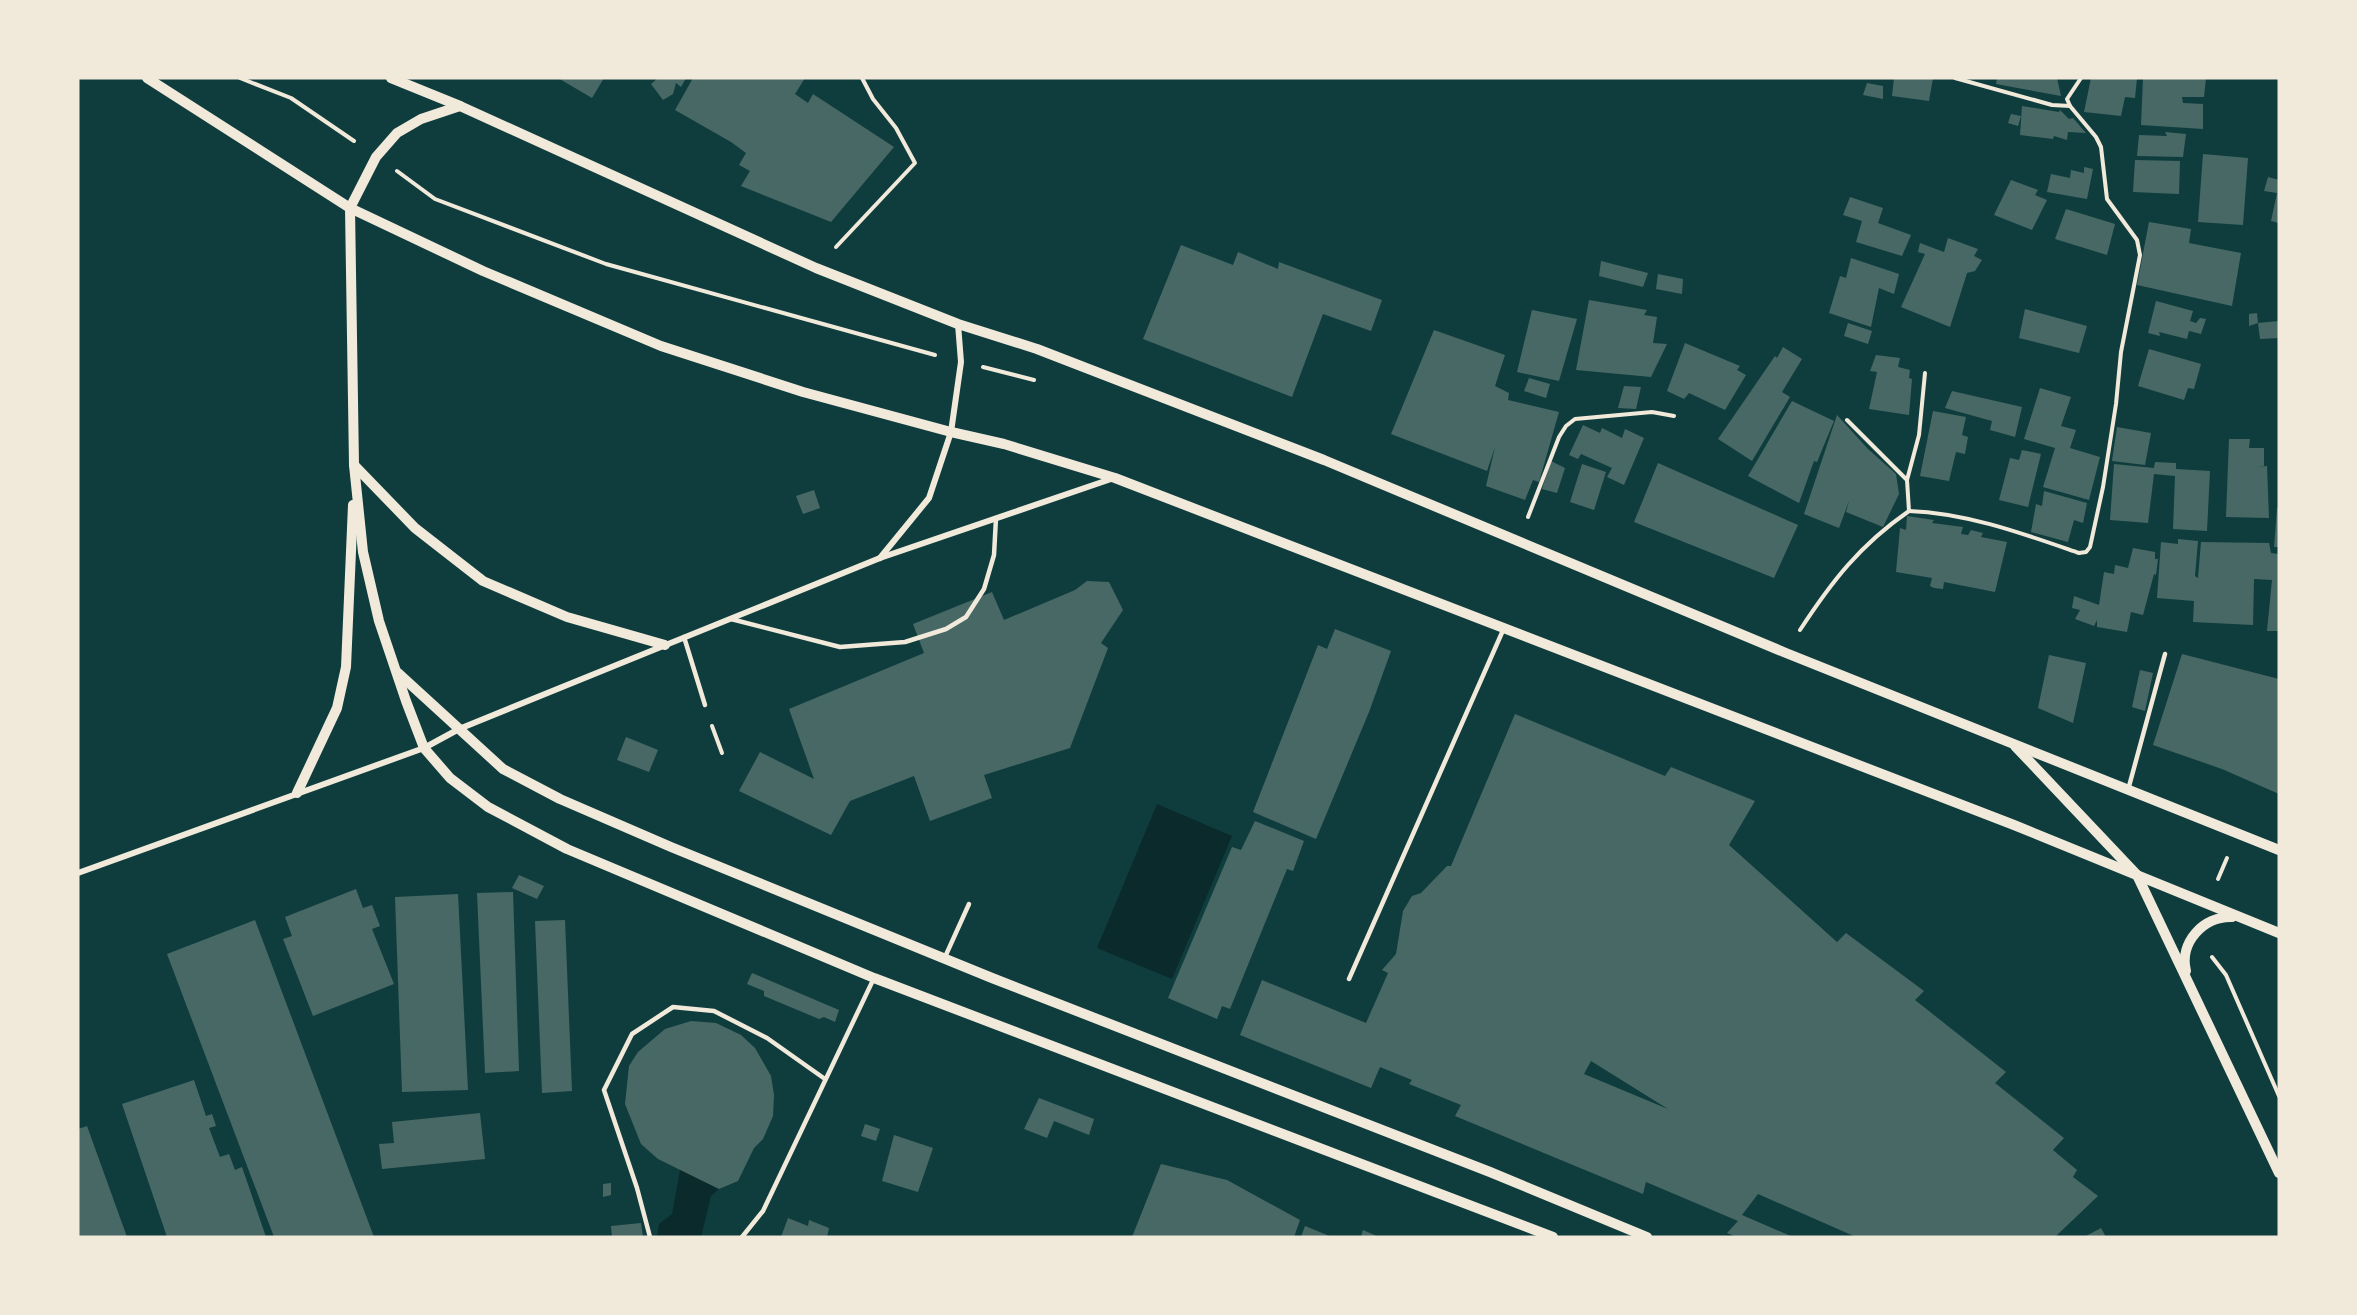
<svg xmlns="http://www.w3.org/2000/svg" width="2357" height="1315" font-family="'Archivo Narrow',sans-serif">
<rect width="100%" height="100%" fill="#0f3d3e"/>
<g fill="#0a2a2b">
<polygon points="1157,804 1232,836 1172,979 1097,948"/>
<polygon points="680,1170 719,1189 711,1196 701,1237 657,1237 659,1224 672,1214"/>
</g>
<g fill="#486865" fill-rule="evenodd">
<polygon points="558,78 604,78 592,98"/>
<polygon points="658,78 686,78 681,87 676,83 673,94 663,100 651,84"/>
<polygon points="693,78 805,78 795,94 808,103 813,94 894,147 831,222 741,186 750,171 739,165 746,153 731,142 675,110"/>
<polygon points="1894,78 1933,78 1929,101 1892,96"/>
<polygon points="1997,78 2057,78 2061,96 1996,84"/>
<polygon points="2091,78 2137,78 2135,98 2125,97 2121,116 2084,112"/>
<polygon points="2143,78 2206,78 2204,97 2182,97 2183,103 2203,104 2203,129 2141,125"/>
<polygon points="1867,83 1883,86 1883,99 1863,95"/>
<polygon points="2022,106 2059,112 2060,110 2069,119 2073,118 2086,133 2068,132 2067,140 2054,136 2053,139 2020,135"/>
<polygon points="2011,114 2021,116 2018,126 2008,123"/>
<polygon points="2165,132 2186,134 2183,157 2137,156 2139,135 2167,136"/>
<polygon points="2203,154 2248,158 2243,225 2198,222"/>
<polygon points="2135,160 2180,161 2179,194 2133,192"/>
<polygon points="2084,167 2093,169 2087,199 2047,192 2051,174 2070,178 2071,170 2084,173"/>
<polygon points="2268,177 2279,180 2279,223 2271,221 2277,193 2264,191"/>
<polygon points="2011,180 2038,190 2035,195 2047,200 2032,230 1994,215"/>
<polygon points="1850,197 1883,208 1878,223 1911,235 1902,256 1856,242 1862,221 1843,215"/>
<polygon points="2066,209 2115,224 2107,255 2055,239"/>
<polygon points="2149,222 2191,229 2189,243 2241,253 2232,306 2137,285"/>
<polygon points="1948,238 1978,249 1974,256 1982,260 1975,271 1967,273 1950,327 1901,307 1925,254 1918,252 1920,243 1944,252"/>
<polygon points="1181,245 1233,265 1238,252 1278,269 1279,262 1382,300 1371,331 1323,314 1292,397 1143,339"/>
<polygon points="1851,258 1899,274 1894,294 1879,288 1871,327 1829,313 1840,276 1846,278"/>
<polygon points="1601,261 1648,273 1643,287 1599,276"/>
<polygon points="1658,274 1683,279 1682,294 1656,289"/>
<polygon points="1589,300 1647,310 1644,315 1657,317 1653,343 1667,344 1651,377 1576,370"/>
<polygon points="2156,301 2193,311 2190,321 2196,323 2200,318 2206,319 2201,334 2189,331 2187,339 2159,332 2160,336 2148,333"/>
<polygon points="2025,309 2087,326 2079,353 2019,338"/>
<polygon points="1532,310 1577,319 1559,381 1517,372"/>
<polygon points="2257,313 2258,323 2249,326 2249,314"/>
<polygon points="2279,321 2279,338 2260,339 2258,323"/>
<polygon points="1848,323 1872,331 1868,344 1844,336"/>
<polygon points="1434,330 1505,355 1495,386 1509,393 1508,400 1559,412 1539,482 1533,480 1525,500 1486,486 1495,447 1487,471 1391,434"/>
<polygon points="1685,343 1740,366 1737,370 1746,375 1725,410 1689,393 1684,399 1667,391"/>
<polygon points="1783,347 1802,359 1782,392 1790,397 1752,461 1718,439 1775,356 1777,358"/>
<polygon points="2149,349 2201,364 2194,389 2188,388 2184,400 2138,386"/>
<polygon points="1876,355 1900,358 1898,367 1910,370 1909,378 1912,379 1909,415 1869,409 1877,372 1870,371"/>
<polygon points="1529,378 1550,384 1546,398 1524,391"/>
<polygon points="1624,386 1641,387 1636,409 1618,408"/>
<polygon points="2040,388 2071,397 2061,426 2076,430 2070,448 2100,457 2089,500 2043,487 2055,448 2024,439"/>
<polygon points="1952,391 2022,407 2015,437 1990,430 1992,421 1945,408"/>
<polygon points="1792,401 1834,421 1817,462 1814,461 1799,503 1748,476"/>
<polygon points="1933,411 1966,417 1962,435 1968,437 1965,454 1956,452 1949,481 1920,476"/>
<polygon points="1837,415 1868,449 1896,474 1899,494 1883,527 1846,512 1849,501 1839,528 1804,514"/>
<polygon points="1583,425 1600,433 1602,428 1622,438 1625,429 1644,438 1624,485 1607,477 1612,468 1581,454 1578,459 1569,455"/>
<polygon points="2117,427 2151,433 2145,465 2112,461"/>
<polygon points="2229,439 2250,439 2249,448 2264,448 2264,466 2256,467 2267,466 2269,518 2226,517"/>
<polygon points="2022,450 2041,454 2028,507 1999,500 2010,458 2019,460"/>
<polygon points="1551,461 1565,468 1557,493 1542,489"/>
<polygon points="2155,462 2176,463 2176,469 2210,471 2207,531 2173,529 2175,476 2154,474 2148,523 2110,520 2114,464 2154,468"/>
<polygon points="1658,463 1798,525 1774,578 1634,522"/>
<polygon points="1582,464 1606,472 1594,510 1570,502"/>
<polygon points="814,490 820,508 803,514 796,496"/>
<polygon points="2044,491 2087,503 2083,523 2074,520 2068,542 2031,532 2036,504 2042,506"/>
<polygon points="2277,508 2279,508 2279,547 2274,547"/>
<polygon points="1907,516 1934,520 1932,523 1963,527 1961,534 1968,535 1971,530 1983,533 1981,537 2007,542 1995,592 1944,582 1943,589 1934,588 1930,586 1932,578 1896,572 1900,528 1906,530"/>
<polygon points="2178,539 2198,541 2195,576 2198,578 2201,542 2269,543 2271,553 2279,554 2279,631 2267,631 2272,580 2254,579 2253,625 2193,622 2194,601 2157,598 2161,542 2178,544"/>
<polygon points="2133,548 2155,552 2155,559 2158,559 2156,575 2154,574 2143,615 2131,612 2127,632 2097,627 2097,620 2094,626 2075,619 2080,610 2072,608 2074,596 2099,605 2104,572 2114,574 2115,565 2128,568"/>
<polygon points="1087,581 1109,582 1123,610 1101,643 1108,648 1070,748 984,775 992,798 930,821 914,776 850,801 831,835 739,791 760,752 814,779 789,709 924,653 913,624 992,592 1004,620 1075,590"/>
<polygon points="1335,629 1391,651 1369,712 1316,839 1253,812 1318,645 1327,649"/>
<polygon points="2182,654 2279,679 2279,794 2222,769 2153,745"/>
<polygon points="2049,655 2086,663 2073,723 2038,708"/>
<polygon points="2140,670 2153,673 2145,711 2132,707"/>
<path d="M1515 714 1665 776 1671 767 1755 801 1729 845 1837 942 1846 933 1924 991 1915 1000 2006 1072 1995 1083 2064 1138 2053 1150 2077 1170 2073 1177 2098 1196 2055 1237H1856L1758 1194 1742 1215 1793 1237H1737L1727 1233 1738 1221 1646 1182 1643 1194 1455 1116 1461 1105 1409 1084 1412 1080 1380 1067 1371 1088 1240 1035 1262 980 1366 1023 1388 973 1382 970 1396 954 1403 911 1412 896 1421 893 1447 866H1451ZM1591 1061 1668 1109 1584 1074Z"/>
<polygon points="626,737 658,750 649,772 617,760"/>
<polygon points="1255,821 1304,841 1293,871 1287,869 1230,1009 1222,1006 1217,1019 1168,998 1232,847 1241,850"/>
<polygon points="519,875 544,886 537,899 512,888"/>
<polygon points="356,889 363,908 372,905 380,926 372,929 394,984 313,1016 283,939 292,936 285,917"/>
<polygon points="513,892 519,1071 485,1073 477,893"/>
<polygon points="458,894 468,1090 402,1092 395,897"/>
<polygon points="255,920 374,1237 274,1237 167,954"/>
<polygon points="565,920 572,1091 542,1093 535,921"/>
<polygon points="752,973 839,1010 835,1022 824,1017 819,1019 764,996 764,991 747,984"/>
<polygon points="691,1021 716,1023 741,1035 755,1048 771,1076 774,1095 773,1116 763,1139 754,1148 738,1181 719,1189 658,1159 641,1144 625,1104 629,1066 638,1052 665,1029"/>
<polygon points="194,1080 206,1116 212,1114 216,1126 209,1128 220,1157 229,1154 235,1170 242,1167 266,1237 167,1237 122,1104"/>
<polygon points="1039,1098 1094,1119 1089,1135 1054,1121 1047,1138 1024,1129"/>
<polygon points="480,1113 485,1159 382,1169 379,1144 394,1143 392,1122"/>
<polygon points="865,1124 880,1129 876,1141 861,1136"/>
<polygon points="87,1126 127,1237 78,1237 78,1129"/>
<polygon points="894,1135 933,1148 918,1192 882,1181"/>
<polygon points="1161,1164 1227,1180 1300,1220 1294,1237 1132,1237"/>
<polygon points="611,1183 611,1195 603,1197 603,1184"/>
<polygon points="788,1218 808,1226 809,1220 829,1228 827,1237 781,1237"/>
<polygon points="641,1223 643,1237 612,1237 611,1226"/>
<polygon points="1305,1226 1332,1237 1301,1237"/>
<polygon points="2101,1228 2106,1237 2084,1237"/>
<polygon points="1363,1230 1379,1237 1361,1237"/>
</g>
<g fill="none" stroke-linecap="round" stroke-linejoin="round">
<g stroke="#f1e9da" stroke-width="4">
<polyline points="240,78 291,98 354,141"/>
<polyline points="1955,78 2052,105 2070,106"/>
<polyline points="397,171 435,199 606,264 935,355"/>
<polyline points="836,247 915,163 896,128 873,99 862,78"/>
<polyline points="983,367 1034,380"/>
<polyline points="1907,480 1919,435 1925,373"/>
<path d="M1909 511C1967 513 2024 534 2079 553L2086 552 2090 547 2103 487 2116 404 2121 352 2140 255 2137 240 2107 199 2101 147 2096 137 2070 106 2067 99 2081 78"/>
<polyline points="1528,517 1559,437 1566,426 1575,419 1652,412 1674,416"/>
<path d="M1800 630C1832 581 1860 545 1909 511L1907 480 1847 420"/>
<polyline points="712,726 722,753"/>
<polyline points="2218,879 2227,858"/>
<polyline points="2212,957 2226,975 2279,1096"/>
</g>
<g stroke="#f1e9da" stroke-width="4.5">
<polyline points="731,619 840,647 905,642 946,629 966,617 984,589 994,555 996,518"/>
<polyline points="684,637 705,705"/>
<polyline points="2128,790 2165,654"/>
<polyline points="945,957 969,904"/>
<polyline points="1349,979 1504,628"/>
<polyline points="650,1237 637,1188 604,1090 632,1034 673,1007 714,1011 767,1038 825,1079"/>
<polyline points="742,1237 763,1211 874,978"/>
</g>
<g stroke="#f1e9da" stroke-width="6">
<polyline points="880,558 929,498 951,432 961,362 958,324"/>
<polyline points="78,873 424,748 459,729 880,558 1111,479"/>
</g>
<g stroke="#f1e9da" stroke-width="10">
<polyline points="147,78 350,208 483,271 661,346 803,392 951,432 1004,444 1115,478 2014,825 2279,933"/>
<polyline points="391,78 460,106 816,268 958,324 1037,349 1324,460 1786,653 2279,850"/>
<polyline points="460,106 421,119 397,133 376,157 350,208 354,465 363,552 379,621 406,701 424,748 450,778 488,807 567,849 874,978 1553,1237"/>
<polyline points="354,465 415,528 483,581 567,617 665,645"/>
<polyline points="398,673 503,769 560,799 671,847 992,978 1490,1172 1647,1237"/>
<polyline points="2015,746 2137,875 2279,1173"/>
<polyline points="297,793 337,708 346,667 353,505"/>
<path d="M2186 971C2179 942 2204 916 2232 917"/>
</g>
</g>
<rect width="2357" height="1315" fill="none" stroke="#f1e9da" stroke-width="159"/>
</svg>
